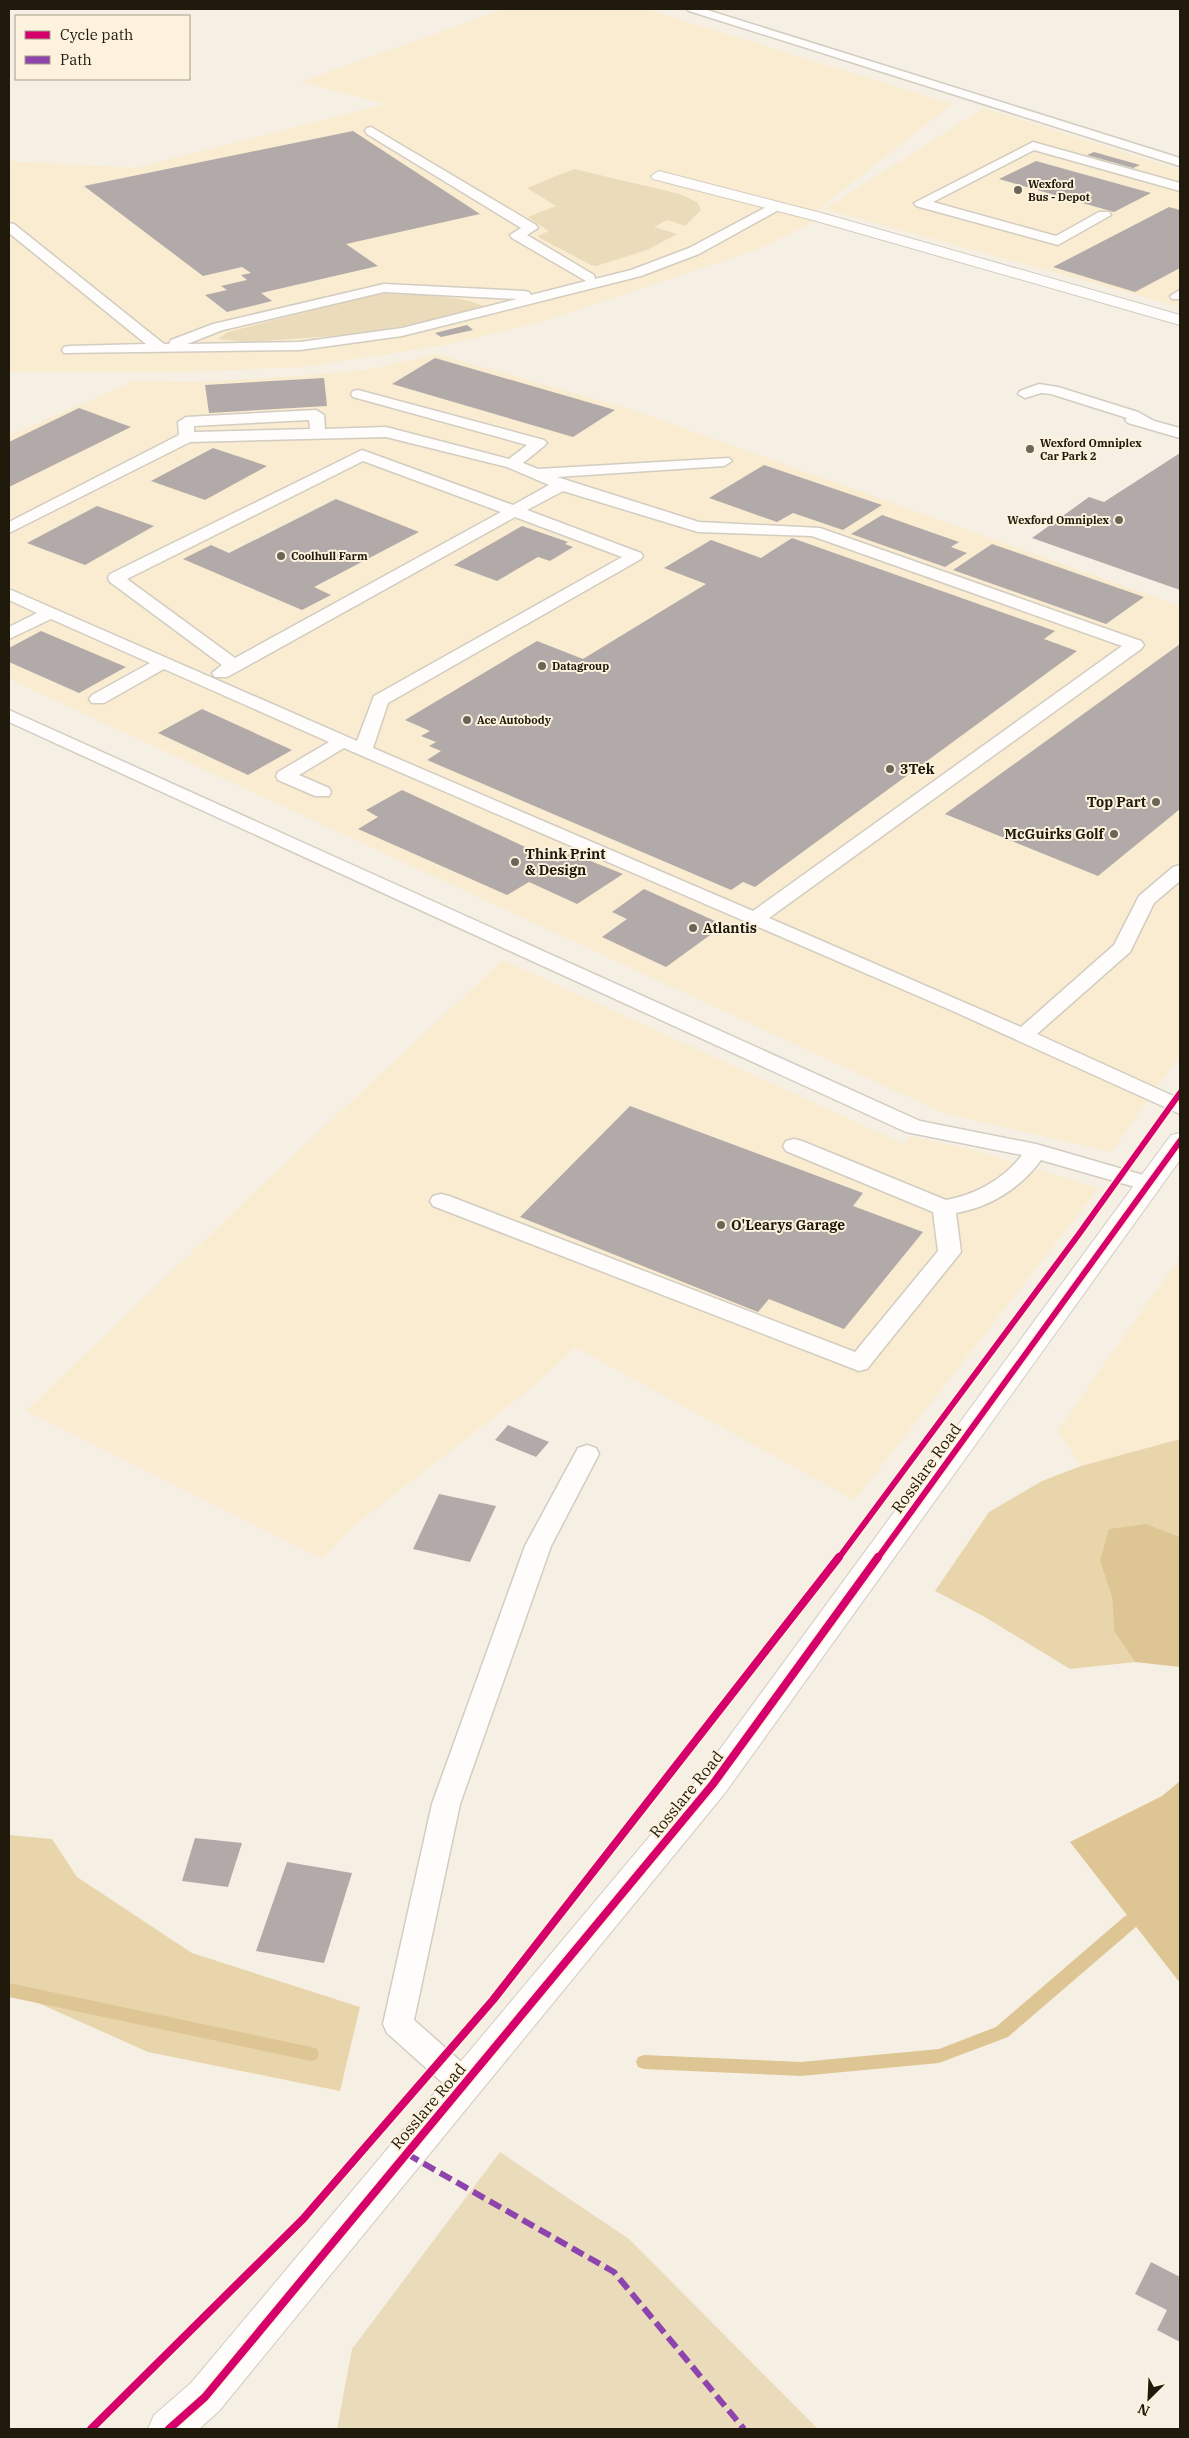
<svg xmlns="http://www.w3.org/2000/svg" width="1189" height="2438" font-family="'IBM Plex Serif',serif">
<rect width="100%" height="100%" fill="#f6f0e4"/>
<g fill="#faecd0">
<polygon points="504,9 647,9 952,104 820,208 811,223 761,248 541,322 445,345 304,367 185,372 9,372 9,161 135,168 386,104 300,82"/>
<polygon points="984,108 1180,170 1180,307 824,209"/>
<polygon points="437,354 633,410 1180,606 1180,1056 1111,1152 943,1113 9,679 9,436 134,381 194,382 287,377 366,370"/>
<polygon points="503,960 904,1144 910,1136 974,1150 1099,1188 855,1500 575,1347 534,1386 355,1525 322,1559 26,1411 264,1183"/>
<polygon points="1180,1257 1180,1439 1081,1466 1057,1431"/>
</g>
<g fill="#eadbbb">
<polygon points="574,169 680,194 697,202 701,210 685,226 667,220 654,227 677,234 647,250 596,266 591,265 540,238 538,236 549,231 528,217 556,206 527,188"/>
<path d="M377 294C404 294 459 294 483 306L472 312 363 334 246 342 218 339 228 332Z"/>
<polygon points="500,2152 629,2239 818,2429 337,2429 352,2349"/>
</g>
<g fill="#e9d5ab">
<polygon points="1180,1439 1180,1537 1147,1524 1100,1561 1112,1598 1114,1631 1135,1662 1070,1669 983,1616 935,1591 989,1512 1042,1481 1081,1466"/>
<polygon points="9,1835 52,1839 77,1877 192,1953 360,2007 340,2091 148,2052 9,1990"/>
</g>
<g fill="#dec594">
<polygon points="1147,1524 1180,1537 1180,1667 1135,1662 1114,1631 1112,1598 1100,1561 1109,1529"/>
<polygon points="1180,1781 1180,1983 1070,1842 1162,1796"/>
</g>
<g fill="none" stroke-linecap="round" stroke-linejoin="round">
<g fill="#dec594" fill-rule="evenodd">
<polygon points="1131,1914 1137,1916 1139,1921 1137,1926 1008,2037 939,2063 801,2076 644,2069 638,2067 636,2062 638,2057 644,2055 801,2062 939,2049 996,2027 1125,1916"/>
<polygon points="9,1983 311,2047 317,2049 319,2054 317,2059 311,2061 9,1997"/>
</g>
</g>
<g fill="#b1aaa9">
<polygon points="353,131 480,214 346,244 378,266 261,293 272,301 227,312 205,295 227,290 221,286 247,280 241,275 251,273 242,267 203,276 84,186"/>
<polygon points="1094,152 1140,165 1133,168 1087,155"/>
<polygon points="1036,161 1151,193 1114,212 999,179"/>
<polygon points="1169,207 1180,210 1180,268 1135,292 1053,267"/>
<polygon points="467,325 473,330 441,337 435,333"/>
<polygon points="435,358 615,410 573,437 392,384"/>
<polygon points="324,378 327,406 209,413 205,385"/>
<polygon points="79,408 131,427 9,487 9,442"/>
<polygon points="213,448 267,466 205,500 151,481"/>
<polygon points="1180,453 1180,590 1032,538 1089,497 1104,502"/>
<polygon points="764,465 882,505 843,530 793,513 777,522 709,498"/>
<polygon points="336,499 419,532 314,587 331,595 302,610 183,559 211,545 229,553"/>
<polygon points="97,506 154,526 85,565 27,543"/>
<polygon points="882,515 959,542 951,547 967,553 945,567 851,534"/>
<polygon points="522,526 568,542 565,544 573,547 550,561 538,557 497,581 454,565"/>
<polygon points="792,538 1055,631 1044,639 1077,651 755,887 743,882 731,890 427,760 441,751 429,746 436,742 421,736 430,731 405,720 537,641 583,659 706,584 664,568 711,540 761,558"/>
<polygon points="992,544 1144,597 1106,624 953,570"/>
<polygon points="41,631 126,667 79,693 9,662 9,648"/>
<polygon points="1180,644 1180,809 1098,876 945,814"/>
<polygon points="202,709 292,750 248,775 158,733"/>
<polygon points="402,790 558,862 571,853 623,874 577,904 529,882 507,895 358,829 378,817 366,810"/>
<polygon points="644,889 724,925 666,967 602,937 627,919 612,912"/>
<polygon points="630,1106 863,1193 853,1206 923,1232 844,1329 769,1299 758,1312 520,1217"/>
<polygon points="508,1425 549,1442 536,1457 495,1440"/>
<polygon points="439,1494 496,1506 470,1562 413,1549"/>
<polygon points="195,1838 242,1843 228,1887 182,1881"/>
<polygon points="287,1862 352,1873 324,1963 256,1951"/>
<polygon points="1151,2262 1180,2277 1180,2342 1157,2330 1167,2310 1135,2294"/>
</g>
<g fill="none" stroke-linecap="round" stroke-linejoin="round">
<g stroke="#d2ccc1" stroke-width="3">
<g id="service">
<polygon points="687,9 704,9 1180,158 1180,166 689,11"/>
<path d="M371 127 536 225 538 228 527 235 594 275 595 279 631 270 689 248 772 204 777 203 784 207 699 254 641 276 402 336 300 350 64 353 62 350 64 347 69 346 146 344 9 233V223L14 224 164 344H169L171 340 213 324 384 284 524 291 529 292 531 295 586 281 512 238 510 235 521 228 367 134 365 131 367 128ZM384 292 517 299 402 328 300 342 187 344 223 330Z"/>
<polygon points="1033,142 1180,183 1180,191 1034,150 933,202 1056,236 1099,212 1109,212 1111,215 1058,245 916,206 914,203"/>
<polygon points="1180,290 1180,299 1172,299 1170,296"/>
<polygon points="1039,384 1058,387 1138,412 1154,421 1180,428 1180,438 1128,423 1125,420 1127,418 1051,394 1041,393 1025,398 1018,394 1020,391"/>
<path d="M358 390 544 440 547 443 544 446 523 463 538 469 729 458 732 461 724 466 557 477 699 522 820 528 1141 641 1144 645 1141 649 769 918 1021 1027 1114 945 1139 896 1173 867 1180 865V881L1154 903 1130 952 1037 1034 1180 1099V1114L955 1012 344 748 299 775 329 788 331 792 329 796H315L278 780 276 776 278 772 329 742 164 669 104 703H92L89 699 92 695 150 663 51 619 9 639V627L37 613 9 600V589L357 741 374 696 622 557 515 517 240 670 227 677H215L212 673 222 665 110 582 108 578 110 574 362 450 513 505 549 485 507 467 386 437 190 442 9 533V522L179 435 178 422 186 417 316 410 324 415 325 429 386 427 509 459 527 445 353 397 351 394 353 391ZM309 420 310 429 194 432V426ZM363 461 501 512 235 658 127 579ZM563 491 698 532 812 536 1122 646 753 911 373 748 388 703 641 559 643 556 641 553 527 510Z"/>
<path d="M9 710 920 1121 1036 1144 1157 1179 1160 1184 1157 1189 1149 1191 1041 1160C1020 1188 991 1207 956 1213L961 1252 867 1369 859 1371 433 1206 430 1201 433 1196 441 1194 449 1196 855 1352 938 1251 933 1212 786 1151 783 1146 786 1141 794 1139 802 1141 946 1200C975 1195 1004 1179 1022 1155L906 1132 9 722Z"/>
<polygon points="587,1445 596,1448 599,1454 551,1546 460,1804 414,2020 476,2075 480,2084 476,2093 465,2097 454,2093 387,2033 383,2024 432,1804 525,1546 578,1448"/>
</g>
</g>
<g stroke="#d2ccc1" stroke-width="2">
<polygon id="minor" points="659,171 825,214 1180,315 1180,325 813,220 653,179 651,176"/>
</g>
<g stroke="#d2ccc1" stroke-width="2">
<polygon id="secondary" points="1180,1133 1180,1160 725,1793 219,2411 199,2429 148,2429 154,2415 191,2383 701,1775 1171,1135"/>
</g>
<use href="#service" fill="#fefdfb" fill-rule="evenodd"/>
<use href="#minor" fill="#fefdfb" fill-rule="evenodd"/>
<use href="#secondary" fill="#fefdfb" fill-rule="evenodd"/>
<polyline stroke="#8e44ad" stroke-width="6" stroke-dasharray="13 6" stroke-linecap="butt" points="407,2154 614,2272 744,2429"/>
<g stroke="#fdf2dd" stroke-width="9">
<g id="cycleway-far1">
<polyline points="838,1559 1079,1234 1180,1093"/>
<polyline points="877,1559 1180,1141"/>
</g>
</g>
<g stroke="#fdf2dd" stroke-width="11">
<g id="cycleway">
<polyline points="91,2429 303,2219 493,2000 839,1557"/>
<polyline points="169,2429 205,2397 713,1784 878,1557"/>
</g>
</g>
<use href="#cycleway-far1" stroke="#d6006c" stroke-width="6"/>
<use href="#cycleway" stroke="#d6006c" stroke-width="8"/>
</g>
<g fill="#6b6558" stroke="#fdf2dd" stroke-width="2">
<circle cx="1018" cy="190" r="5"/>
<circle cx="1030" cy="449" r="5"/>
<circle cx="1119" cy="520" r="5"/>
<circle cx="281" cy="556" r="5"/>
<circle cx="542" cy="666" r="5"/>
<circle cx="467" cy="720" r="5"/>
<circle cx="890" cy="769" r="5"/>
<circle cx="1156" cy="802" r="5"/>
<circle cx="1114" cy="834" r="5"/>
<circle cx="515" cy="862" r="5"/>
<circle cx="693" cy="928" r="5"/>
<circle cx="721" cy="1225" r="5"/>
</g>
<g text-anchor="middle" dominant-baseline="central" stroke-width="4" stroke-linejoin="round" paint-order="stroke">
<g font-size="11" font-weight="bold" fill="#201a0d" stroke="#fdf2dd" text-anchor="start">
<text x="1028" y="184">Wexford<tspan x="1028" dy="13">Bus - Depot</tspan></text>
<text x="1040" y="443">Wexford Omniplex<tspan x="1040" dy="13">Car Park 2</tspan></text>
<text x="1109" y="520" text-anchor="end">Wexford Omniplex</text>
<text x="291" y="556">Coolhull Farm</text>
<text x="552" y="666">Datagroup</text>
<text x="477" y="720">Ace Autobody</text>
</g>
<g font-size="14" font-weight="bold" fill="#201a0d" stroke="#fdf2dd" text-anchor="start">
<text x="900" y="769">3Tek</text>
<text x="1146" y="802" text-anchor="end">Top Part</text>
<text x="1104" y="834" text-anchor="end">McGuirks Golf</text>
<text x="525" y="854">Think Print<tspan x="525" dy="16">&amp; Design</tspan></text>
<text x="703" y="928">Atlantis</text>
<text x="731" y="1225">O'Learys Garage</text>
</g>
<g font-size="16" fill="#201a0d" stroke="#fdf2dd">
<text transform="translate(926 1468) rotate(-54)">Rosslare Road</text>
<text transform="translate(686 1794) rotate(-51)">Rosslare Road</text>
<text transform="translate(428 2106) rotate(-50)">Rosslare Road</text>
</g>
</g>
<rect width="1189" height="2438" fill="none" stroke="#201a0d" stroke-width="20"/>
<rect x="15" y="15" width="175" height="65" fill="#fdf2dd" stroke="#a59c8a"/>
<rect x="25" y="31" width="25" height="8" fill="#d6006c" stroke="#a59c8a"/>
<text x="60" y="40" font-size="15" fill="#201a0d">Cycle path</text>
<rect x="25" y="56" width="25" height="8" fill="#8e44ad" stroke="#a59c8a"/>
<text x="60" y="65" font-size="15" fill="#201a0d">Path</text>
<g transform="translate(1149 2398) rotate(204)" stroke="#fdf2dd" stroke-width="4" paint-order="stroke">
<path d="M0-4L9 19L0 12L-9 19Z" fill="#201a0d"/>
<text y="-8" font-size="14" font-weight="bold" text-anchor="middle" fill="#201a0d">N</text>
</g>
</svg>
